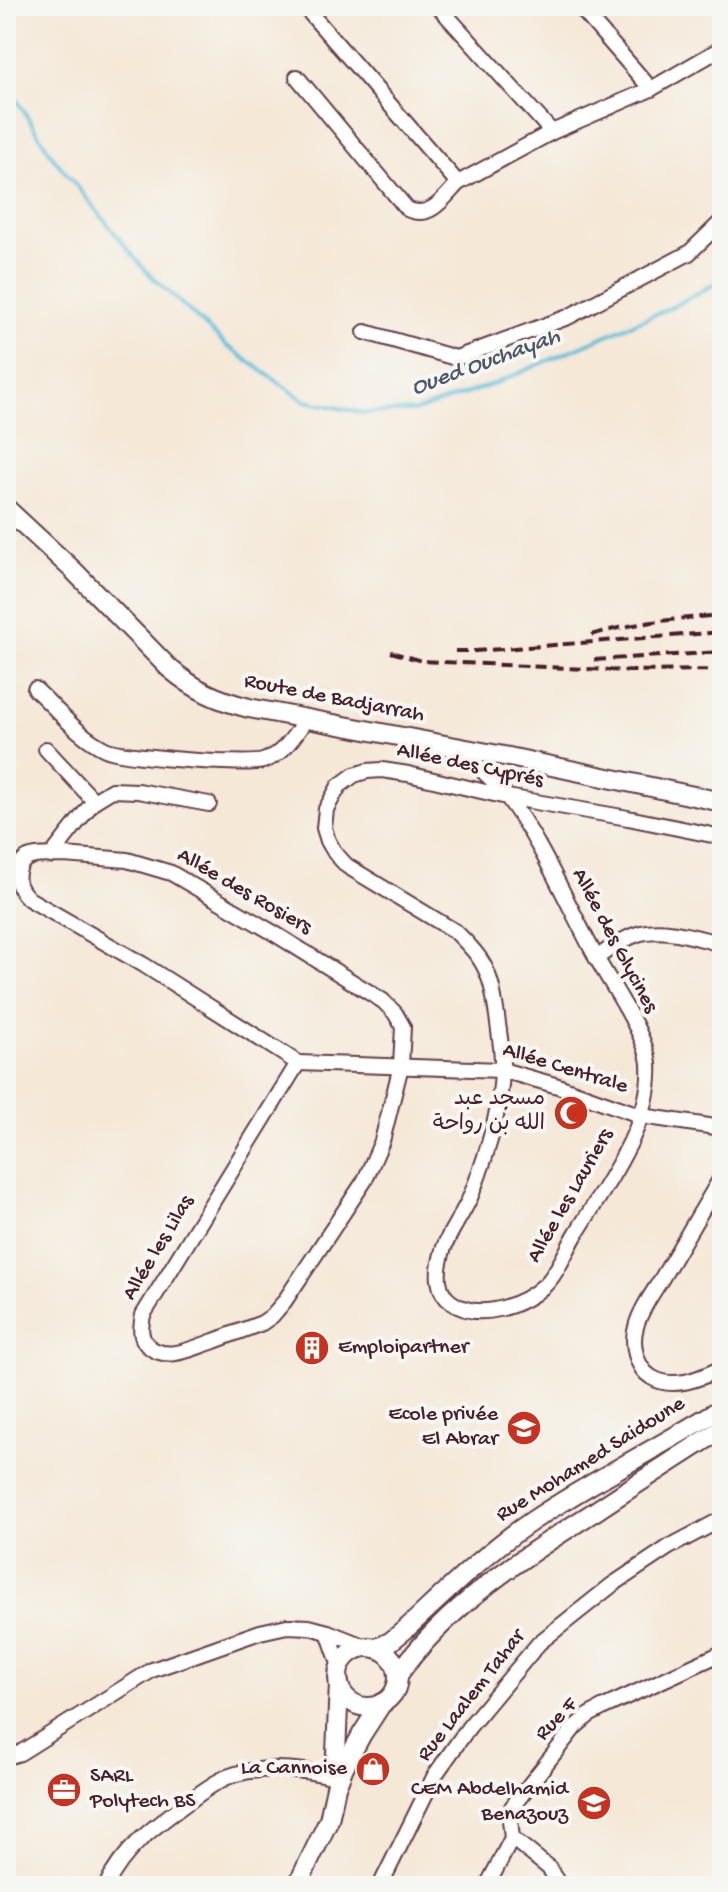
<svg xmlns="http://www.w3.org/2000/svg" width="728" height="1892" font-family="'Gochi Hand','Playpen Sans Arabic',sans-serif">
<rect width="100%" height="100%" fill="#f6f6f2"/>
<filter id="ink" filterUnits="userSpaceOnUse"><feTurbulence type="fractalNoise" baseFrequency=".0125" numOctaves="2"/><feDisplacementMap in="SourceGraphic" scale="16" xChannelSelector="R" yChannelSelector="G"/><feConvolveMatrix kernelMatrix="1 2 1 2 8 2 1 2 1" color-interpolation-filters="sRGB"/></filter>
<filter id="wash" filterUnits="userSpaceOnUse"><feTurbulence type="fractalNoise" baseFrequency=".006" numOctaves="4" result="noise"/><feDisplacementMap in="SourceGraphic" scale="32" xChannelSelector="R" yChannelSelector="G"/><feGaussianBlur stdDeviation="1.8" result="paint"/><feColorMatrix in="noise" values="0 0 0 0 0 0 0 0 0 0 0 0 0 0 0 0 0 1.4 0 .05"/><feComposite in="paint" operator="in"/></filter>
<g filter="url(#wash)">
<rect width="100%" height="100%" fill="#f5e8d7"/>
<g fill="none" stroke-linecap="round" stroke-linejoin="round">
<polyline stroke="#5bbed9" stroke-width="4" points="6,83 53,157 145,270 227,346 305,401 364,413 416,411 494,384 570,351 672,307 722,280"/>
</g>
</g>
<g filter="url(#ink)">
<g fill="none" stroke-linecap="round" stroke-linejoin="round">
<g stroke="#643d45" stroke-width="18">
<g id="street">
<polyline points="304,6 458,183 552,132 651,89 722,48"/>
<polyline points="438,6 552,132"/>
<polyline points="579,6 651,89"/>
<path d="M297 77 407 209C430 220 443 199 458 183"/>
<polyline points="365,332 456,358 568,317 689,253 722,221"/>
<path d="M35 689C57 709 78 736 105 749 121 757 247 766 263 761 284 754 294 736 306 719"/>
<path d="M456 748C475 764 493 779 508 798 544 847 567 904 596 957 610 983 647 1036 649 1064 653 1123 605 1186 576 1234 567 1249 557 1274 545 1285 522 1306 479 1322 451 1302 437 1292 437 1273 441 1258 445 1236 464 1214 472 1193 486 1157 501 1109 502 1070 503 1052 499 1033 497 1016 494 997 492 980 483 964 476 951 466 942 456 932L347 866 335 853 328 841 324 828 326 809 339 786 354 775 367 771 382 770 408 774 507 797 628 818 722 837"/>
<polyline points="46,749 94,801"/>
<path d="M64 855 127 860 171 873 272 932 383 1001 395 1013 403 1027 401 1066 382 1141 365 1180 284 1302 272 1316 262 1323C246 1329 230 1335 214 1341 193 1348 166 1363 147 1345 139 1336 141 1326 143 1315L298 1063 144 965 29 899C26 896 23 893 21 889 14 879 18 860 31 857 41 854 54 856 64 855Z"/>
<polyline points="51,856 94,801 112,790 138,791 209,804"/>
<path d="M596 958C610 949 625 937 641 933 666 927 697 938 722 944"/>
<polyline points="298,1063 502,1070 558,1086 642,1116 722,1128"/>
<path d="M722 1176C702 1210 682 1244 662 1278 653 1293 640 1310 636 1327 631 1343 636 1368 651 1377 673 1391 701 1378 722 1368"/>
<polyline points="328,1632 340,1666"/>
<polyline points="6,1757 20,1753 152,1670 260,1632 287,1626 309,1627 328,1632 366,1647"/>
<polyline points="512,1838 510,1820 512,1807 575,1727 589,1715 604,1707 722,1653"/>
<polyline points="512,1838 549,1868 561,1886"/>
<path d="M106 1886C124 1848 155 1826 188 1802 201 1793 215 1781 230 1776 263 1765 303 1769 335 1777"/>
<polyline points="380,1886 435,1775 469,1727 539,1643 612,1585 669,1547 722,1519"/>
<polyline points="487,1886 512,1838"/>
</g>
</g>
<g stroke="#643d45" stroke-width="22">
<g id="secondary">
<path d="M6 508 74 571 169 668C195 690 217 700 249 708L509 757 722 802"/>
<circle cx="368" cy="1677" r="30"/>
<path d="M376 1648 390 1642 406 1629C446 1592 486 1552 532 1521 593 1480 660 1447 722 1408"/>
<path d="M398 1675C446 1607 524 1556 594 1512 636 1484 679 1457 722 1429"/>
<polyline points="335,1777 339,1683"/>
<polyline points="297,1886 329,1820 336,1787 344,1767 362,1734 382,1703"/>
</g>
</g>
<use href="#street" stroke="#fff" stroke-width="14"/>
<use href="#secondary" stroke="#fff" stroke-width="18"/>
<g stroke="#4a1f2b" stroke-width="4" stroke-dasharray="12 6" stroke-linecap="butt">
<path d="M592 635C634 622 678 619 722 615"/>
<polyline points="455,651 476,651 722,632"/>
<polyline points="391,652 422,661 629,671 722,670"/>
<polyline points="594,660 722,652"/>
</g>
</g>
</g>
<defs>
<g id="mosque-disc" transform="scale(1.8)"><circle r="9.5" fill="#c8321e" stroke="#f6f6f2"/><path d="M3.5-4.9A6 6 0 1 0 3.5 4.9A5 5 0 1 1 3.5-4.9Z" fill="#fff"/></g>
<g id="building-disc" transform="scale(1.8)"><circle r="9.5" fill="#c8321e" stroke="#f6f6f2"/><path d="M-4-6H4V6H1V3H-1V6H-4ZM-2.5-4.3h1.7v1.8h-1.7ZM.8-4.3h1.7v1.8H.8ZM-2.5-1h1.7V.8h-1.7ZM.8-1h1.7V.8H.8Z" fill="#fff"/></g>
<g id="school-disc" transform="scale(1.8)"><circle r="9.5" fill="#c8321e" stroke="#f6f6f2"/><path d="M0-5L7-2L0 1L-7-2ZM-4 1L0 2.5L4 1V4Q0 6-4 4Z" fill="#fff"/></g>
<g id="shop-disc" transform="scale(1.8)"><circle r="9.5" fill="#c8321e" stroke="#f6f6f2"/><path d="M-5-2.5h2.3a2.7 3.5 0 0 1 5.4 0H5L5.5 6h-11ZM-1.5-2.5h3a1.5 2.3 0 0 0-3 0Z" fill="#fff"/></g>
<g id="office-disc" transform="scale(1.8)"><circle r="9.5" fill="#c8321e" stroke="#f6f6f2"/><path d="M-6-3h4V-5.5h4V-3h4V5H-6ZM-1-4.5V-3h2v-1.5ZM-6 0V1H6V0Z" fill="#fff"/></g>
</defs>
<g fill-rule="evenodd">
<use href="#mosque-disc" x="571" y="1113"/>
<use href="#building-disc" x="312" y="1348"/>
<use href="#school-disc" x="524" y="1428"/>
<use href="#shop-disc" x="373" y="1769"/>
<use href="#office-disc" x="64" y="1790"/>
<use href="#school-disc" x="594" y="1803"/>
</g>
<g text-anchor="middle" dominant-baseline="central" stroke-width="8" stroke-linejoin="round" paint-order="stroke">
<g font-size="22" fill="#4a1f2b" stroke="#f6f6f2">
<text transform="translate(334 699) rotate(11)">Route de Badjarrah</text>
<text transform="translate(470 766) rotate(12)">Allée des Cyprés</text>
<text transform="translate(244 892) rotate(30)">Allée des Rosiers</text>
<text transform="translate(614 941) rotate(62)">Allée des Glycines</text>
<text transform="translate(565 1069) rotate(17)">Allée Centrale</text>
<text transform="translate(571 1196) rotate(-60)">Allée les Lauriers</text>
<text transform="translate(159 1248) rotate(-59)">Allée les Lilas</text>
<text transform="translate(591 1460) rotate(-32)">Rue Mohamed Saidoune</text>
<text transform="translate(472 1696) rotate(-52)">Rue Laalem Tahar</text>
<text transform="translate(557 1720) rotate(-46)">Rue F</text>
</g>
<g font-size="22" fill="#4a1f2b" stroke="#f6f6f2" text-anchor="end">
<text x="545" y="1100">مسجد عبد<tspan x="545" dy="25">الله بن رواحة</tspan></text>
<text x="338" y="1348" text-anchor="start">Emploipartner</text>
<text x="498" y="1415">Ecole privée<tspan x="498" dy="25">El Abrar</tspan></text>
<text x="347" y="1769">La Cannoise</text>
<text x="90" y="1777" text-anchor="start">SARL<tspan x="90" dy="25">Polytech BS</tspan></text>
<text x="568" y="1790">CEM Abdelhamid<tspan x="568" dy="25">Benazouz</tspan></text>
</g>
<g font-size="24" font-style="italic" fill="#505768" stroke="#f6f6f2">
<text transform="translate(486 363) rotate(-20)">Oued Ouchayah</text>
</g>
</g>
<rect width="728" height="1892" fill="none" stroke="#f6f6f2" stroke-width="32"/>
</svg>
